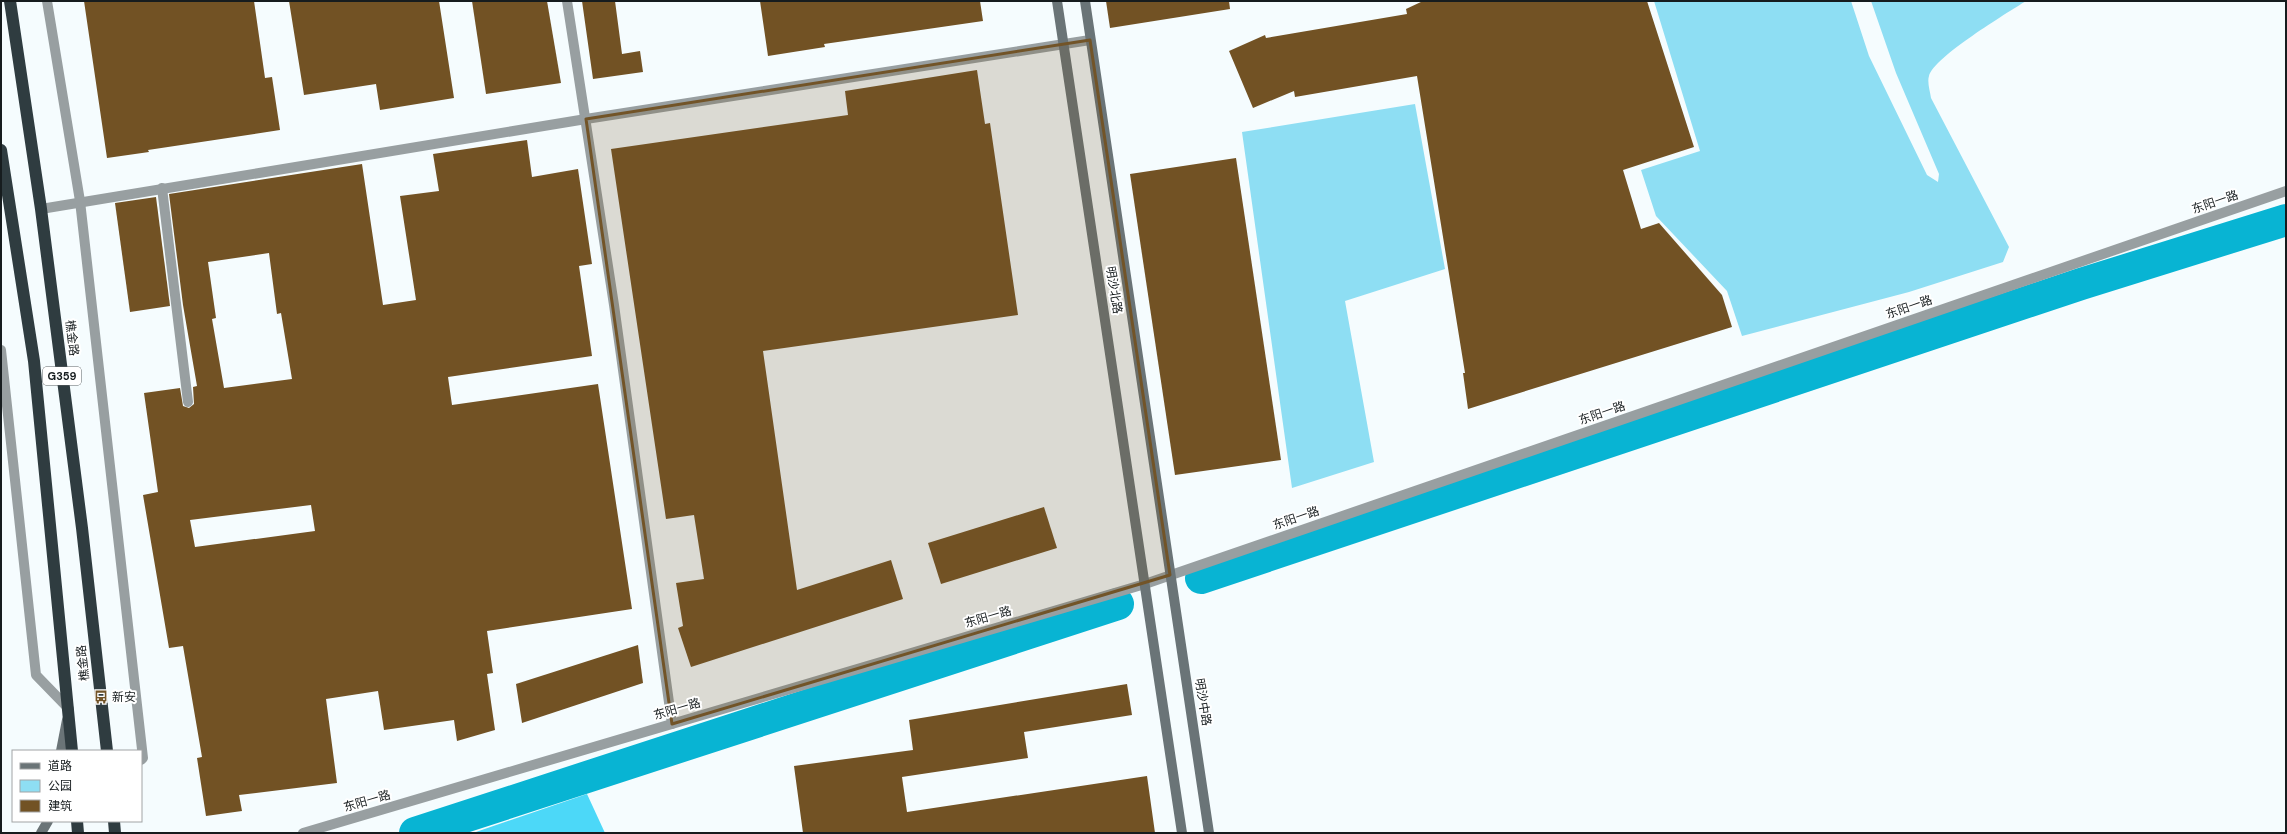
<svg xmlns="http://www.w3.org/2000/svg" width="2287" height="834" font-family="'DM Sans','Noto Sans SC',sans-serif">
<rect width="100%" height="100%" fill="#f5fcfe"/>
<g fill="#8edef3">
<path d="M1654 1H1851L1869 56 1927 175 1938 182 1939 174 1896 73 1871 1H2026C2007 13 1934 57 1929 76 1927 82 1930 91 1931 98L2009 247 2003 262 1909 292 1742 336 1727 291 1656 216 1641 170 1700 151Z"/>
<polygon points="1415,104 1445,269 1345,301 1374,462 1292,488 1242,132"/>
</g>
<polygon fill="#4cd8f8" points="587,794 605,833 473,833"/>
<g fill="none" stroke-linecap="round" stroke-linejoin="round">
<g stroke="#08b4d3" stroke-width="32">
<polyline points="1201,578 2081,284 2286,220"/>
<polyline points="415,833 1118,604"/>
</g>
</g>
<g fill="#725224" fill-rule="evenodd">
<polygon points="84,1 254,1 265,78 272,77 280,130 148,150 149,152 107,158"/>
<polygon points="289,1 439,1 454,98 380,110 376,84 304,95"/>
<polygon points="472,1 547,1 561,83 486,94"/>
<polygon points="582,1 615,1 622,54 640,51 643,72 593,79"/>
<polygon points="760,1 980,1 983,21 824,44 825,47 768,56"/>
<polygon points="1106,1 1229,1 1230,9 1110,28"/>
<polygon points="1423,1 1647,1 1694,147 1623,170 1641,229 1659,223 1722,295 1732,327 1468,409 1463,373 1465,373 1417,76 1295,97 1294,91 1253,108 1229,51 1265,35 1266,38 1407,14 1406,9"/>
<polygon points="977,70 985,124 990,123 1018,315 763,351 797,590 891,560 903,599 691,667 678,628 683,626 676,583 704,579 694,515 666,519 611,149 848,115 845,91"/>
<path d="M527 140 532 177 578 169 592 264 579 266 592 356 448 377 452 405 598 384 632 609 487 631 493 673 487 674 495 730 457 741 454 720 384 730 378 691 326 699 337 783 239 795 242 811 206 816 197 758 202 757 183 646 169 648 143 495 158 492 144 393 180 388 183 406 189 408 194 404 193 387 197 386 183 305 169 194 362 164 383 305 416 300 400 196 439 191 433 154ZM269 253 277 314 281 313 292 379 224 388 212 319 216 318 208 262ZM311 505 315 531 195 547 190 520Z"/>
<polygon points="1236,158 1281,460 1175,475 1130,174"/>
<polygon points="156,197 170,306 130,312 115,203"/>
<polygon points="1044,507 1057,548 941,584 928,543"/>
<polygon points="638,645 643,683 522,723 516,684"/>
<polygon points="1127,684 1132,715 1024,732 1028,758 902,777 907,812 1147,776 1155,833 803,833 794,766 913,750 909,720"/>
</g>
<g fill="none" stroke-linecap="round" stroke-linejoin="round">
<g stroke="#989fa1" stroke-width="10">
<polyline points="47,1 80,201 143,758 141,760"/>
<polyline points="1,350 36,675 69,709"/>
</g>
<g stroke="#989fa1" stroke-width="10">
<polyline points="567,1 614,305 672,724"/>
<polyline points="162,188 188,402"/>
<polyline points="41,209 586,119 1090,40"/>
<polyline points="303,833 1145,584 2286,191"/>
</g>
<g stroke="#6a7477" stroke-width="10">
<polyline points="1057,1 1182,833"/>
<polyline points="1085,1 1209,833"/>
<polyline points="61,751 67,720"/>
<polyline points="41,833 48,821"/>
</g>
<g stroke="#2f3c40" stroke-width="12">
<polyline points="10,1 41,209 82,528 107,751"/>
<polyline points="1,150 34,361 72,751"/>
<polyline points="77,821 78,833"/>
<polyline points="114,821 115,833"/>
</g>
</g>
<path fill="#725428" fill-opacity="0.2" stroke="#725428" stroke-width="3" stroke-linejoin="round" d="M1090 40 1170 575 672 724 586 119Z"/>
<defs>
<g id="bus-bare" transform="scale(1.08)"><path d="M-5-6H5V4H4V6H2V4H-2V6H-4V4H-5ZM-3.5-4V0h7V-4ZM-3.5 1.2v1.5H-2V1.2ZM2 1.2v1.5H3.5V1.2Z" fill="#725428" stroke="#fff" stroke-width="2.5" paint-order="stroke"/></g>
</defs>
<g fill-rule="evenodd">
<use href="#bus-bare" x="101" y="697"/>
</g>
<g text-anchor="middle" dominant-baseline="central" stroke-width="4" stroke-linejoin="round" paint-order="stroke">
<rect fill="#fff" stroke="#5c6062" stroke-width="1" x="43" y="367" width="38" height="18" rx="3"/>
<g font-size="11" font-weight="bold" fill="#161c1e">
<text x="62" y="376">G359</text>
</g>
<g font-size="12" fill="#161c1e" stroke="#fff">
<text transform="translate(2215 202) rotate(-19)">东阳一路</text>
<text transform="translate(1114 290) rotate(81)">明沙北路</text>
<text transform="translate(1909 307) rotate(-19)">东阳一路</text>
<text transform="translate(72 338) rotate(83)">樵金路</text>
<text transform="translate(1602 413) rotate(-19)">东阳一路</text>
<text transform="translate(1296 518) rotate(-19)">东阳一路</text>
<text transform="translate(988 617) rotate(-16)">东阳一路</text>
<text transform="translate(83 663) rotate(-96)">樵金路</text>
<text transform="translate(1203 702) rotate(81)">明沙中路</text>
<text transform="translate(677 709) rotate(-16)">东阳一路</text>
<text transform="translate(367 801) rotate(-16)">东阳一路</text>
</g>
<g font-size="12" fill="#161c1e" stroke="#fff" text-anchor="start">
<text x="112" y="697">新安</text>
</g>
</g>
<rect width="2287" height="834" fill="none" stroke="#161c1e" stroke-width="4"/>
<rect x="12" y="750" width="130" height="72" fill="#ffffff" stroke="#a2a4a5"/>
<rect x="20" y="763" width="20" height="6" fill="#6a7477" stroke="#a2a4a5"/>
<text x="48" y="770" font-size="12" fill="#161c1e">道路</text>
<rect x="20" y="780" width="20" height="12" fill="#8edef3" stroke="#a2a4a5"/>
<text x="48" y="790" font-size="12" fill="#161c1e">公园</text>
<rect x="20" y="800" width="20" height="12" fill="#725224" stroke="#a2a4a5"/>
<text x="48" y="810" font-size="12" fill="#161c1e">建筑</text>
</svg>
